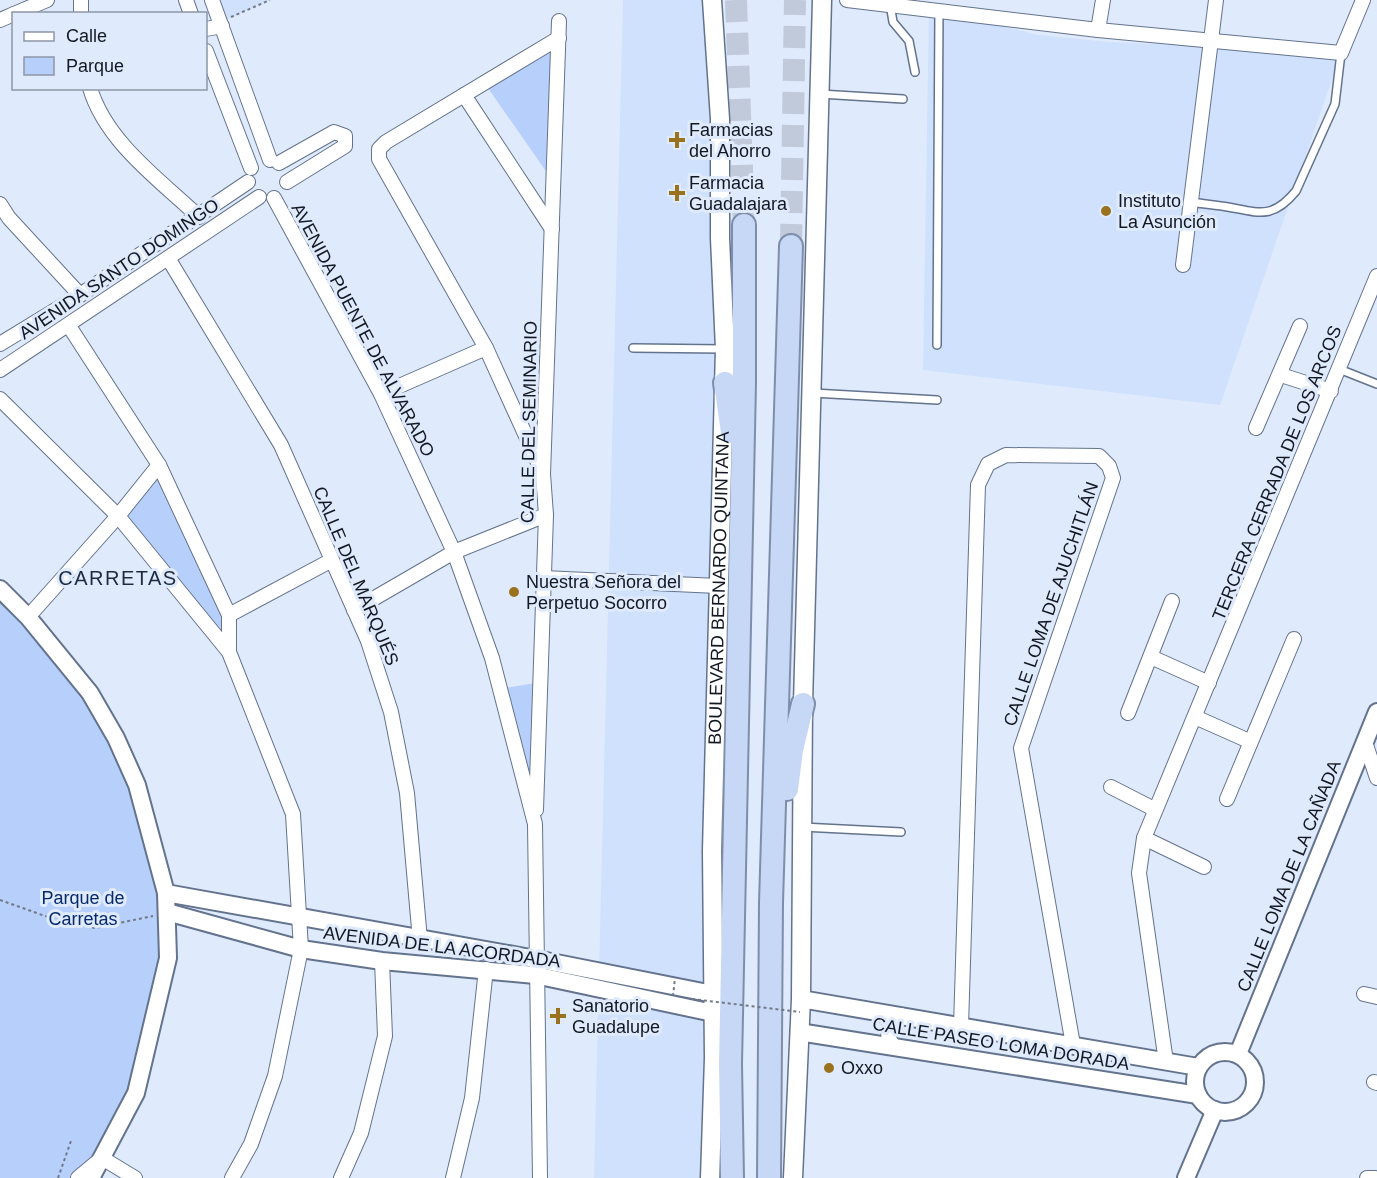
<svg xmlns="http://www.w3.org/2000/svg" width="1377" height="1178" font-family="Helvetica,sans-serif">
<rect width="100%" height="100%" fill="#dfeafc"/>
<g fill="#d0e1fe">
<polygon points="212,0 270,0 221,22"/>
<polygon points="623,0 712,0 720,119 710,1178 594,1178"/>
<polygon points="929,8 1038,35 1110,42 1341,53 1220,405 923,370"/>
</g>
<g fill="#b7d0fb">
<polygon points="559,38 555,184 483,81"/>
<polygon points="159,465 229,615 229,652 118,516"/>
<polygon points="0,589 90,693 137,785 166,893 168,958 136,1093 91,1178 0,1178"/>
<polygon points="542,682 535,824 499,689"/>
</g>
<g fill="none" stroke-linecap="round" stroke-linejoin="round">
<g stroke="#c0cadb" stroke-width="22" stroke-dasharray="22 11" stroke-linecap="butt">
<polyline points="736,0 744,225"/>
<polyline points="791,246 795,0"/>
</g>
<g stroke="#63738d" stroke-width="10">
<g id="service">
<polyline points="890,4 893,22 909,41 915,72"/>
<polyline points="820,94 903,99"/>
<path d="M1191 202C1203 204 1216 205 1228 207 1260 213 1273 219 1296 191L1335 104 1341 53"/>
<polyline points="937,345 939,9"/>
<polyline points="633,348 723,349"/>
<polyline points="1339,369 1377,384"/>
<polyline points="813,393 937,400"/>
<polyline points="802,827 901,832"/>
</g>
</g>
<g stroke="#63738d" stroke-width="16">
<g id="minor">
<polyline points="186,0 191,14"/>
<polyline points="212,0 270,160"/>
<polyline points="847,0 1098,30 1341,53 1363,0"/>
<polyline points="14,14 47,0"/>
<polyline points="81,14 81,0"/>
<polyline points="0,20 14,14"/>
<polyline points="206,29 222,26"/>
<polyline points="1098,30 1103,0"/>
<polyline points="206,51 251,168"/>
<path d="M90 88C106 142 160 180 199 217"/>
<polyline points="464,95 552,229"/>
<polyline points="279,163 334,132 345,136 345,146 287,182"/>
<polyline points="274,198 381,394 454,552 492,658 535,824 540,1178"/>
<polyline points="0,204 9,218 80,295"/>
<polyline points="168,258 281,445 368,641 391,712 407,793 420,940"/>
<polyline points="1183,265 1216,0"/>
<polyline points="69,326 159,465 229,615 229,652"/>
<polyline points="0,344 80,295 248,182"/>
<polyline points="0,370 259,197"/>
<polyline points="1281,375 1331,391"/>
<polyline points="381,394 486,348"/>
<polyline points="0,399 118,516 229,652 293,814 301,949 275,1076 251,1144 232,1178"/>
<polyline points="1256,428 1300,326"/>
<polyline points="541,469 486,348 379,159 379,149 386,142 559,38"/>
<polyline points="543,578 718,586"/>
<polyline points="354,610 454,552 546,515"/>
<polyline points="229,615 332,560"/>
<polyline points="28,617 118,516 159,465"/>
<polyline points="1151,657 1209,683"/>
<polyline points="1128,713 1172,601"/>
<polyline points="1195,717 1249,741"/>
<polyline points="1365,742 1377,778"/>
<polyline points="1111,787 1154,809"/>
<polyline points="1227,799 1294,639"/>
<polyline points="536,810 546,515 543,474 559,21"/>
<polyline points="1144,838 1204,867"/>
<polyline points="1364,994 1377,997"/>
<polyline points="961,1026 978,485 988,464 1006,455 1099,456 1109,466 1113,478 1021,748 1073,1045"/>
<path d="M894 1046C884 1035 887 1021 901 1015"/>
<polyline points="1166,1062 1139,873 1144,838 1377,276"/>
<polyline points="1374,1082 1377,1083"/>
<polyline points="78,1178 102,1158 135,1178"/>
<polyline points="341,1178 361,1133 385,1036 382,961"/>
<polyline points="453,1178 472,1098 486,969"/>
<polyline points="1367,1178 1375,1178"/>
</g>
</g>
<g stroke="#63738d" stroke-width="20">
<g id="tertiary">
<polyline points="0,589 28,617 90,693 116,738 137,785 166,893 168,958 136,1093 91,1178"/>
<polyline points="166,893 536,959 713,994"/>
<polyline points="167,912 301,949 382,961 535,975 713,1013"/>
<polyline points="801,999 1198,1067"/>
<polyline points="799,1032 1198,1095"/>
<circle cx="1225" cy="1082" r="30"/>
<polyline points="1238,1054 1377,712"/>
<polyline points="1186,1178 1215,1110"/>
</g>
</g>
<g stroke="#63738d" stroke-width="21">
<g id="secondary">
<path id="s1" d="M710 1178 714 1058 712 851 725 349 720 238V119L712 0"/>
<polyline points="793,1178 801,999 803,704 822,0"/>
</g>
</g>
<g stroke="#7e8eaa" stroke-width="26">
<g id="trunk">
<polyline points="725,383 732,432"/>
<polyline points="787,789 792,750 803,704"/>
<polyline points="732,1178 730,1064 744,383 744,225"/>
<polyline points="769,1178 771,903 791,246"/>
</g>
</g>
<g stroke="#707986" stroke-width="2" stroke-dasharray="3 3" stroke-linecap="butt">
<polyline points="231,17 270,0"/>
<polyline points="0,900 45,916 95,928 153,916"/>
<polyline points="58,1178 71,1141"/>
</g>
<use href="#service" stroke="#fff" stroke-width="7"/>
<use href="#minor" stroke="#fff" stroke-width="14"/>
<use href="#tertiary" stroke="#fff" stroke-width="16"/>
<use href="#secondary" stroke="#fff" stroke-width="18"/>
<use href="#trunk" stroke="#c6d8f6" stroke-width="22"/>
<g stroke="#707986" stroke-width="2" stroke-dasharray="3 3" stroke-linecap="butt">
<polyline points="673,996 675,978"/>
<polyline points="692,999 800,1012"/>
</g>
</g>
<g fill="#9a721e" stroke="#dfeafc" stroke-width="2">
<path d="M674 131h6v6h6v6h-6v6h-6v-6h-6v-6h6z"/>
<path d="M674 184h6v6h6v6h-6v6h-6v-6h-6v-6h6z"/>
<circle cx="1106" cy="211" r="6"/>
<circle cx="514" cy="592" r="6"/>
<path d="M555 1007h6v6h6v6h-6v6h-6v-6h-6v-6h6z"/>
<circle cx="829" cy="1068" r="6"/>
</g>
<g text-anchor="middle" dominant-baseline="central" stroke-width="6" stroke-linejoin="round" paint-order="stroke">
<g font-size="18" fill="#121822" stroke="#dfeafc" text-anchor="start">
<text x="689" y="130">Farmacias<tspan x="689" dy="21">del Ahorro</tspan></text>
<text x="689" y="183">Farmacia<tspan x="689" dy="21">Guadalajara</tspan></text>
<text x="1118" y="201">Instituto<tspan x="1118" dy="21">La Asunción</tspan></text>
<text x="526" y="582">Nuestra Señora del<tspan x="526" dy="21">Perpetuo Socorro</tspan></text>
<text x="572" y="1006">Sanatorio<tspan x="572" dy="21">Guadalupe</tspan></text>
<text x="841" y="1068">Oxxo</text>
</g>
<g font-size="18" fill="#121822" stroke="#dfeafc">
<text transform="translate(119 269) rotate(-34)">AVENIDA SANTO DOMINGO</text>
<text transform="translate(363 330) rotate(62)">AVENIDA PUENTE DE ALVARADO</text>
<text transform="translate(529 422) rotate(-89)">CALLE DEL SEMINARIO</text>
<text transform="translate(1277 473) rotate(-68)">TERCERA CERRADA DE LOS ARCOS</text>
<text transform="translate(356 576) rotate(67)">CALLE DEL MARQUÉS</text>
<text stroke="none"><textPath href="#s1" startOffset="590">BOULEVARD BERNARDO QUINTANA</textPath></text>
<text transform="translate(1051 604) rotate(-71)">CALLE LOMA DE AJUCHITLÁN</text>
<text transform="translate(1289 876) rotate(-68)">CALLE LOMA DE LA CAÑADA</text>
<text transform="translate(442 947) rotate(7)">AVENIDA DE LA ACORDADA</text>
<text transform="translate(1001 1044) rotate(9)">CALLE PASEO LOMA DORADA</text>
</g>
<g font-size="18" fill="#072a6a" stroke="#dfeafc">
<text x="83" y="898">Parque de<tspan x="83" dy="21">Carretas</tspan></text>
</g>
<g font-size="20" letter-spacing="1.5" fill="#1d2a41" stroke="#dfeafc">
<text x="118" y="578">CARRETAS</text>
</g>
</g>
<rect x="12" y="12" width="195" height="78" fill="#dfeafc" stroke="#8d96a5" stroke-width="1.5"/>
<rect x="24" y="32" width="30" height="9" fill="#ffffff" stroke="#8d96a5" stroke-width="1.5"/>
<text x="66" y="42" font-size="18" fill="#121822">Calle</text>
<rect x="24" y="57" width="30" height="18" fill="#b7d0fb" stroke="#8d96a5" stroke-width="1.5"/>
<text x="66" y="72" font-size="18" fill="#121822">Parque</text>
</svg>
